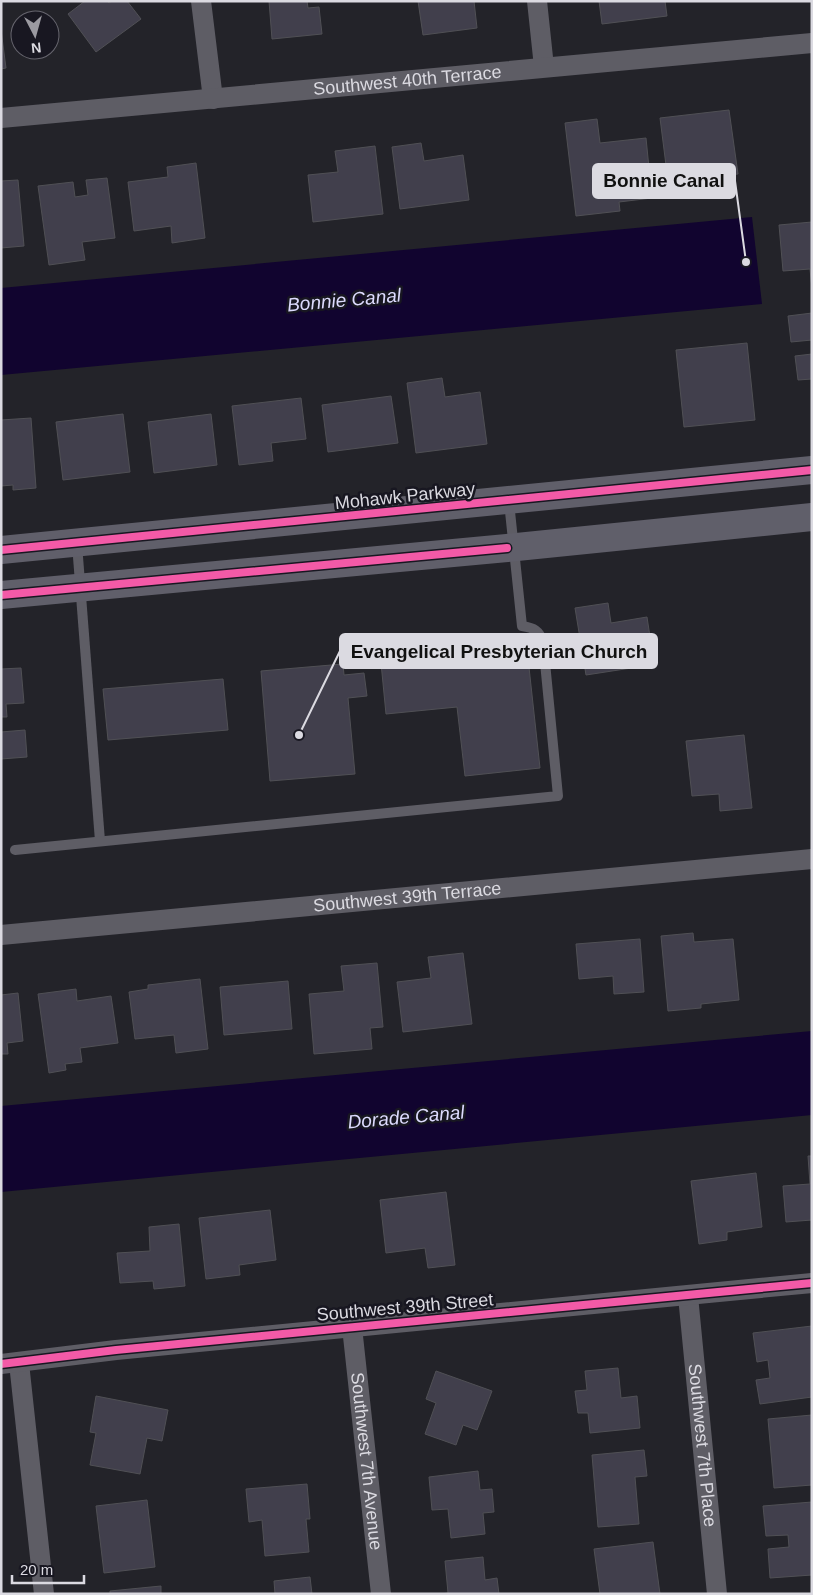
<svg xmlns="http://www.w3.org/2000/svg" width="813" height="1595" font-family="Helvetica,sans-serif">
<rect width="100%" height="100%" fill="#232329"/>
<g fill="#11042f">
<polygon points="752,217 762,304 1,375 1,288"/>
<polygon points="812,1031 812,1115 1,1192 1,1106"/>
</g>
<g fill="#413f4c" stroke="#505055">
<polygon points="85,1 107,1 109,3 112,1 127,1 141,19 96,52 68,14"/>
<polygon points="269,1 307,1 308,8 319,7 322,34 272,39"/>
<polygon points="418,1 474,1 477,28 423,35"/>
<polygon points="599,1 665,1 667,16 602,24"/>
<polygon points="1,30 6,68 1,69"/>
<polygon points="729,110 738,174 720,176 721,185 687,189 686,178 668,181 660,118"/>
<polygon points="597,119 600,143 646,138 652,198 619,202 620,211 576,216 565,123"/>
<polygon points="421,143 424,161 463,155 469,200 400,209 392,147"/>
<polygon points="375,146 383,214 313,222 308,175 338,172 335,151"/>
<polygon points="196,163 205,238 172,243 171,226 134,231 128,182 168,177 167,167"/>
<polygon points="107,178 115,238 82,242 85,260 49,265 38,186 73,182 75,197 88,195 86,180"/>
<polygon points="18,180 24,246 1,248 1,181"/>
<polygon points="812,222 812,289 810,269 783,271 779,225"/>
<polygon points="812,313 812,340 791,342 788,316"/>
<polygon points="747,343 755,420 684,427 676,350"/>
<polygon points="812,354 812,379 798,380 795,356"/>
<polygon points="442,378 445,397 480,392 487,444 416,453 407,383"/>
<polygon points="391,396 398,443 328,452 322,405"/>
<polygon points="301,398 306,439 271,443 273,461 239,465 232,406"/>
<polygon points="123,414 130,472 63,480 56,422"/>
<polygon points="211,414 217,465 154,473 148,422"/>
<polygon points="31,418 36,488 13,490 13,485 1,486 1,420"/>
<polygon points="608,603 611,623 647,617 652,650 635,653 638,667 586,675 575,608"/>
<polygon points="503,643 504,651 527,649 540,768 465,776 457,707 386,714 381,663 478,653 478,645"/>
<polygon points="343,664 344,675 364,673 367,696 348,698 355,774 270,781 261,671"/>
<polygon points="21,668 24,703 6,704 7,717 1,717 1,669"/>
<polygon points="223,679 228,730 108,740 103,689"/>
<polygon points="25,730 27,757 1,759 1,732"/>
<polygon points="744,735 752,808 720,811 719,794 692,796 686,741"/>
<polygon points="693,933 694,942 733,939 739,1000 701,1004 701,1008 668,1011 661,936"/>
<polygon points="640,939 644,992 614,994 613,976 579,979 576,944"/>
<polygon points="463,953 472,1024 403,1032 397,982 431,978 428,957"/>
<polygon points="377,963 383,1027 370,1028 372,1049 314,1054 309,994 344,991 341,966"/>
<polygon points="200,979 208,1049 176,1053 174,1035 135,1039 129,992 148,989 148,985"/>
<polygon points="288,981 292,1029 224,1035 220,987"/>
<polygon points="76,989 77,1001 111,996 118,1043 80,1048 82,1062 65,1064 66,1070 49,1073 38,994"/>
<polygon points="18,993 23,1041 7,1043 8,1054 1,1054 1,995"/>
<polygon points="808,1156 812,1156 812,1220 786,1222 783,1186 810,1184"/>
<polygon points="756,1173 762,1227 727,1232 727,1240 699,1244 691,1181"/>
<polygon points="446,1192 455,1265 428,1268 425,1248 386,1253 380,1200"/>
<polygon points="270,1210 276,1260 239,1265 240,1275 206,1279 199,1218"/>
<polygon points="179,1224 185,1286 154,1289 153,1281 120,1283 117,1253 150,1251 149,1227"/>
<polygon points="812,1326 812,1397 760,1404 756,1380 770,1378 768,1360 757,1362 753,1333"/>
<polygon points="618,1368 621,1398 637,1396 640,1428 590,1433 588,1413 578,1413 575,1391 587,1390 585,1371"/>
<polygon points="436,1371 492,1391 477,1430 463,1425 456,1445 425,1434 436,1403 426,1399"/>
<polygon points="96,1396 168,1410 162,1441 147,1438 140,1474 90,1465 96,1433 90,1432"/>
<polygon points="812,1415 812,1485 774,1488 768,1419"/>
<polygon points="644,1450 647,1476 635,1477 639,1524 598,1527 592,1455"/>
<polygon points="478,1471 480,1490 492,1489 494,1512 483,1513 485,1534 451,1538 448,1509 432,1510 429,1477"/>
<polygon points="307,1484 310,1519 306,1519 309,1552 265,1556 262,1520 249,1522 246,1489"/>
<polygon points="147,1500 155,1567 104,1573 96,1506"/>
<polygon points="812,1502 812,1575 770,1578 768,1549 789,1547 788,1535 766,1536 763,1506"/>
<polygon points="653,1542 660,1594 600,1594 594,1549"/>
<polygon points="483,1557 485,1580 497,1578 499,1594 441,1594 448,1593 445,1561"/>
<polygon points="310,1577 312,1594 275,1594 274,1581"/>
<polygon points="161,1586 161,1594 110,1594 110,1591"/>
</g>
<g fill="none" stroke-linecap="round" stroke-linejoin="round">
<g stroke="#5e5d65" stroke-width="10">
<polyline points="77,544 100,841"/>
<path d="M15 850 558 796 543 642C539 630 534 628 522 626L509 502"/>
</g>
<g stroke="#5e5d65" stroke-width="20">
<polyline points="201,1 213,99"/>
<polyline points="537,1 544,67"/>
<path id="s1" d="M1 118 812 43"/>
<path id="s2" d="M1 935 812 859"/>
<path id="s3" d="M688 1296 717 1594"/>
<path id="s4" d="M352 1327 381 1594"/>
<polyline points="19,1363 44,1594"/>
<polyline points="1,1364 116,1350 812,1283"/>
</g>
<g stroke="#605f6a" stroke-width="28">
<polyline points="1,550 812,470"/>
<polyline points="1,595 507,548 812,517"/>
</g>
<g stroke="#181721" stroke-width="11">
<g id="cycleway">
<polyline points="1,550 812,470"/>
<polyline points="1,595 507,548"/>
<polyline points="1,1364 116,1350 812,1283"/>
</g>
</g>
<use href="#cycleway" stroke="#f35aa7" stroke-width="8"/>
</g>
<g text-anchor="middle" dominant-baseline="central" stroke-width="5" stroke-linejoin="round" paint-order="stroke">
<g font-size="18" fill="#dbdae1" stroke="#181721">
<text stroke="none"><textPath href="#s1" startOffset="408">Southwest 40th Terrace</textPath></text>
<text transform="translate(405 496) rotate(-6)">Mohawk Parkway</text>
<text stroke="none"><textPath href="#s2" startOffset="408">Southwest 39th Terrace</textPath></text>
<text transform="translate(405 1307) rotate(-5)">Southwest 39th Street</text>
<text stroke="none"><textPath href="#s3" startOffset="150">Southwest 7th Place</textPath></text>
<text stroke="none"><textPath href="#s4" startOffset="135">Southwest 7th Avenue</textPath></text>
</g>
<g font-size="19" font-style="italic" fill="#dcdafd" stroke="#181721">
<text transform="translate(344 300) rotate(-5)">Bonnie Canal</text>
<text transform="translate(406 1117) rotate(-5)">Dorade Canal</text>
</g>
</g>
<path fill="none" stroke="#dbdae1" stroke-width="2" d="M746 262L735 181M299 735L340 651"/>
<g fill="#dbdae1" stroke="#181721" stroke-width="2">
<circle cx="746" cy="262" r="5"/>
<circle cx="299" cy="735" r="5"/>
</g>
<g fill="#dbdae1" stroke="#dbdae1" stroke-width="2">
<rect x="593" y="164" width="142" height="34" rx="5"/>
<rect x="340" y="634" width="317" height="34" rx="5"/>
</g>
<g font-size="19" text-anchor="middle" font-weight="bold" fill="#111">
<text x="664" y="187">Bonnie Canal</text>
<text x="499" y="658">Evangelical Presbyterian Church</text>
</g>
<rect width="813" height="1595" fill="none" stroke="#dbdae1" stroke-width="5"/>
<g transform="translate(35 35) rotate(174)"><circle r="24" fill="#181721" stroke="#66656e"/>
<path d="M0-4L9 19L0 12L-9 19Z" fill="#9b9aa1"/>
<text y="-8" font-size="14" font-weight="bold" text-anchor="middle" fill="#dbdae1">N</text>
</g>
<path d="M12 1575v8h72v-8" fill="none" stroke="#dbdae1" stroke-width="2.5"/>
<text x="20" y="1575" font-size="15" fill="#dbdae1" stroke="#181721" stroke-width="4" paint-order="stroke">20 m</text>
</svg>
